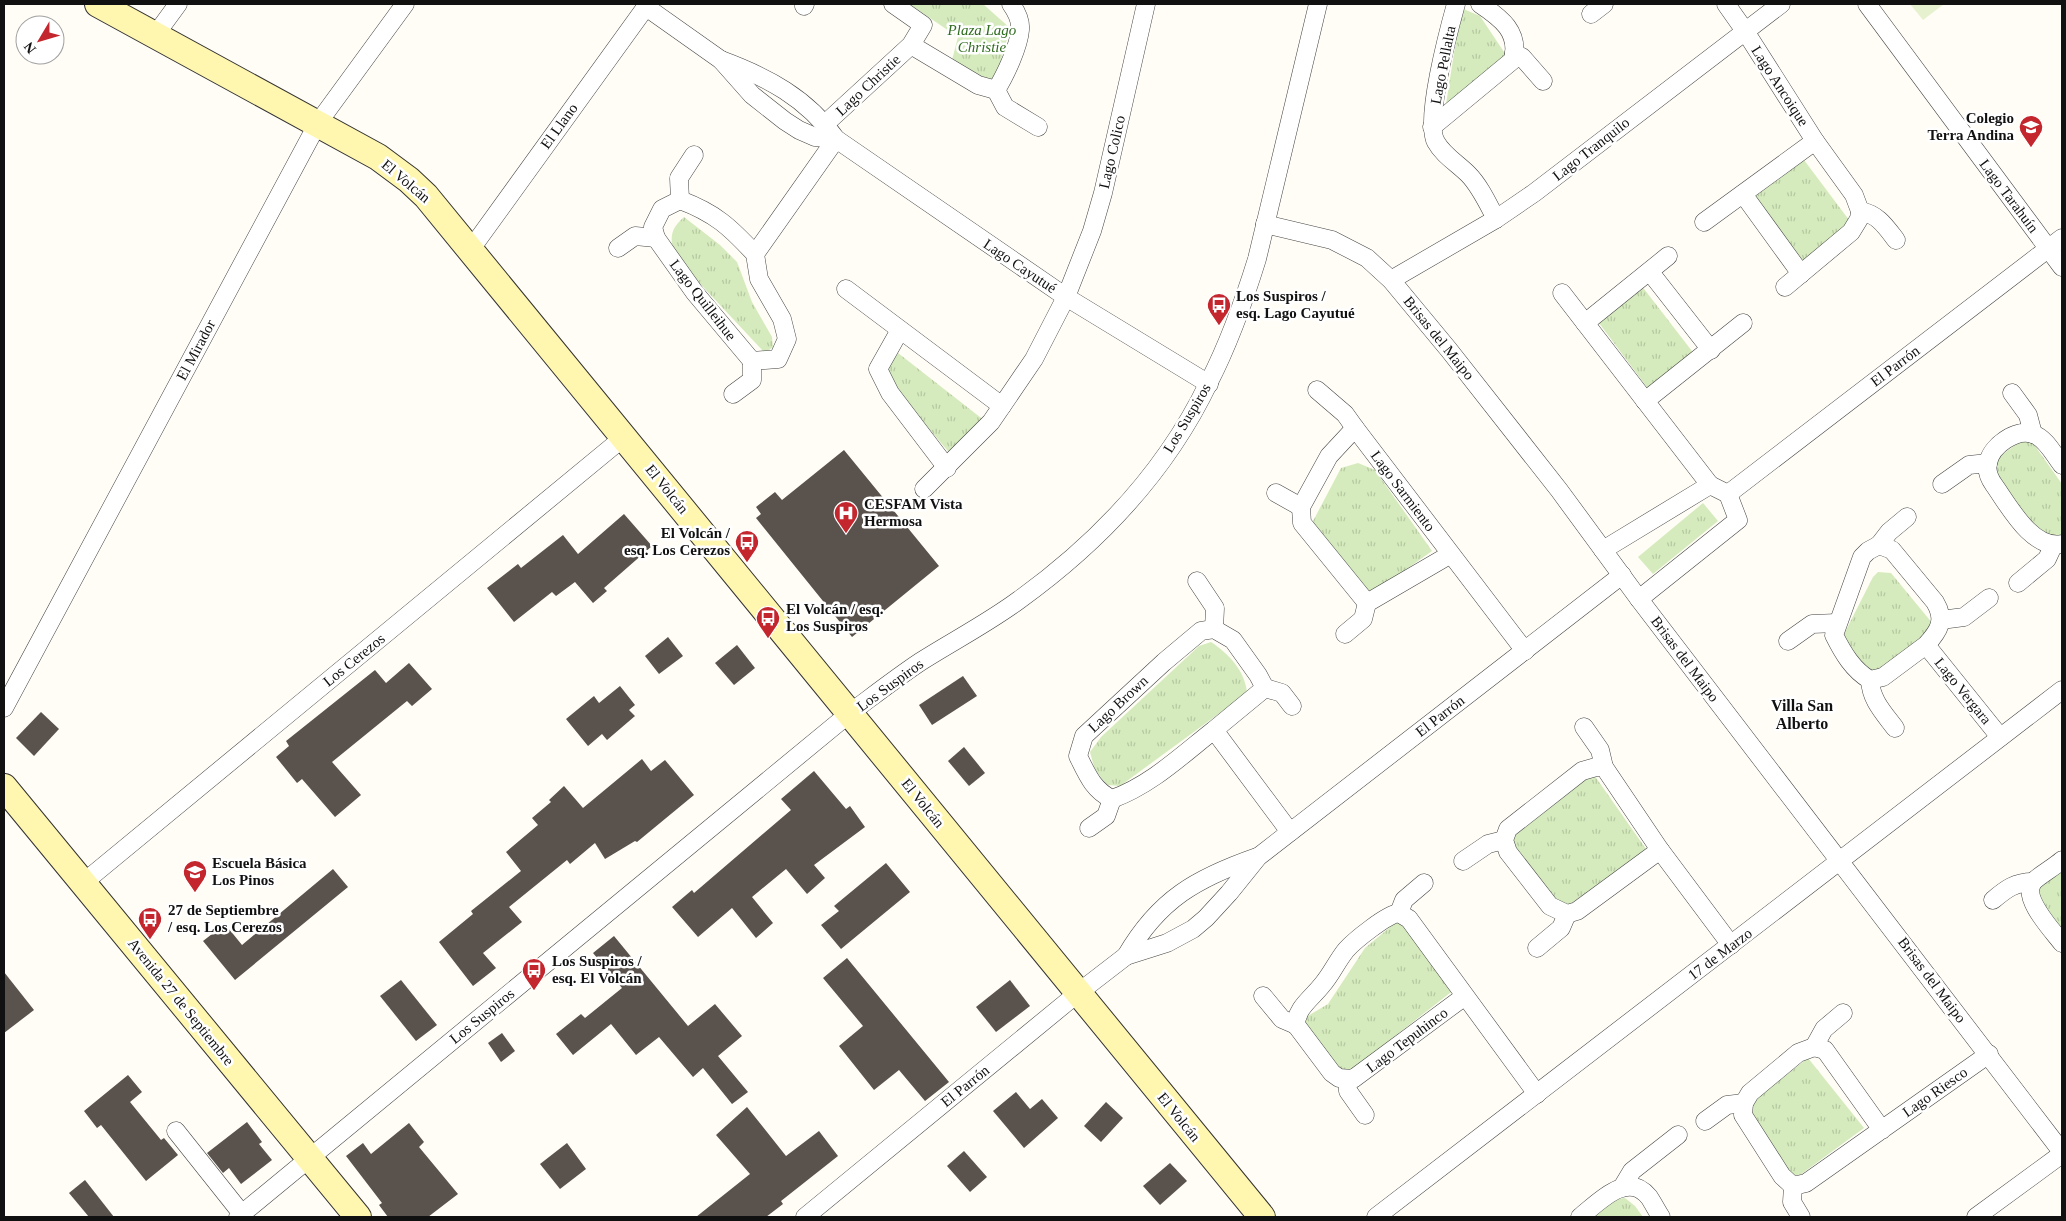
<svg xmlns="http://www.w3.org/2000/svg" width="2066" height="1221" font-family="Georgia,serif">
<defs>
<pattern id="grass-tufts" width="24" height="20" patternUnits="userSpaceOnUse" patternTransform="scale(1.25)"><rect width="24" height="20" fill="#d5ebbd"/><path d="M3 7l-1-3M5 7V3M7 7l1-3M15 17l-1-3M17 17v-4M19 17l1-3" fill="none" stroke="#b6c8a1"/></pattern>
</defs>
<rect width="100%" height="100%" fill="#fffdf5"/>
<g fill="url(#grass-tufts)">
<polygon points="909,4 983,4 1010,28 998,71 989,82 952,60 958,37"/>
<polygon points="1461,8 1480,16 1506,55 1446,104"/>
<polygon points="1804,160 1855,228 1804,266 1753,198"/>
<path d="M684 217 720 245 737 262 752 302 772 337 773 347 765 353 675 257C670 239 669 230 684 217Z"/>
<polygon points="1641,285 1695,355 1649,390 1596,319"/>
<polygon points="898,353 985,421 952,456 898,392 887,369"/>
<polygon points="2028,436 2062,484 2062,541 2050,550 1995,475 1996,459"/>
<polygon points="1358,463 1375,470 1432,551 1379,589 1368,592 1312,523 1341,468"/>
<polygon points="1703,503 1718,521 1653,574 1638,557"/>
<polygon points="1878,572 1891,573 1933,624 1932,636 1872,680 1841,640 1873,577"/>
<path d="M1211 642C1229 654 1245 671 1247 693L1120 786 1107 785 1095 770 1090 752 1101 737 1199 646Z"/>
<polygon points="1592,772 1646,849 1558,913 1506,843"/>
<polygon points="2062,869 2062,931 2040,903 2038,887"/>
<polygon points="1401,918 1455,989 1344,1076 1301,1020 1328,1004 1365,948"/>
<polygon points="1808,1058 1864,1128 1800,1175 1786,1175 1748,1114 1754,1100"/>
<polygon points="1625,1198 1635,1206 1643,1217 1594,1217 1616,1199"/>
</g>
<polygon fill="#e6f2cf" points="1910,4 1944,4 1923,20"/>
<g fill="#5a524d">
<polygon points="844,450 939,566 852,637 756,518 761,514 756,507 775,492 782,500"/>
<polygon points="624,514 652,546 604,588 607,591 593,603 575,582 556,596 552,592 514,622 487,588 518,564 521,568 563,535 578,554"/>
<polygon points="668,637 683,656 659,674 645,656"/>
<polygon points="737,645 755,668 734,685 715,663"/>
<polygon points="409,663 432,689 412,706 407,701 332,762 361,795 335,817 302,779 297,783 276,757 289,746 286,741 375,670 386,683"/>
<polygon points="963,676 977,696 932,725 919,705"/>
<polygon points="620,686 635,705 629,710 635,716 607,740 602,734 588,746 566,719 594,696 599,703"/>
<polygon points="41,712 59,729 34,756 16,738"/>
<polygon points="964,747 985,773 969,786 948,761"/>
<polygon points="642,759 651,771 665,760 694,795 637,842 635,841 605,859 595,843 570,864 567,860 509,907 522,922 483,953 496,968 473,986 439,942 473,914 471,911 521,871 506,852 538,825 532,818 551,802 549,800 564,786 583,808"/>
<polygon points="814,771 846,809 850,806 865,827 814,865 825,878 807,894 786,869 752,897 773,923 756,938 732,908 698,937 672,907 692,890 694,893 791,810 781,799"/>
<polygon points="886,863 910,892 841,949 821,925 839,911 834,906"/>
<polygon points="333,869 348,887 235,980 203,941 225,924 242,945"/>
<polygon points="614,936 688,1026 715,1004 742,1036 718,1056 748,1092 732,1104 703,1068 693,1077 659,1037 636,1055 611,1024 573,1055 556,1034 581,1014 585,1018 622,988 593,953"/>
<polygon points="847,958 949,1082 925,1101 899,1070 874,1090 839,1046 863,1026 823,978"/>
<polygon points="4,972 34,1010 4,1033"/>
<polygon points="401,980 437,1025 416,1041 380,996"/>
<polygon points="1010,980 1030,1006 996,1032 976,1007"/>
<polygon points="502,1033 515,1051 501,1062 488,1043"/>
<polygon points="128,1075 142,1092 130,1102 161,1140 164,1138 178,1155 146,1181 101,1125 97,1128 84,1111"/>
<polygon points="1016,1092 1030,1109 1042,1099 1058,1118 1024,1148 993,1111"/>
<polygon points="1106,1102 1123,1118 1101,1142 1084,1126"/>
<polygon points="747,1107 786,1156 819,1131 838,1156 781,1201 783,1204 766,1217 696,1217 750,1174 716,1135"/>
<polygon points="247,1122 262,1142 259,1144 272,1160 241,1184 229,1168 223,1173 207,1153"/>
<polygon points="409,1123 424,1142 419,1147 458,1194 428,1217 388,1217 379,1205 382,1203 346,1156 363,1143 371,1154"/>
<polygon points="567,1143 586,1169 560,1189 540,1164"/>
<polygon points="964,1151 987,1177 970,1192 947,1166"/>
<polygon points="1170,1163 1187,1181 1160,1205 1143,1186"/>
<polygon points="85,1180 114,1217 89,1217 69,1193"/>
</g>
<g fill="none" stroke-linecap="round" stroke-linejoin="round">
<g stroke="#444" stroke-width="19">
<g id="street">
<path d="M1456 4C1449 29 1424 122 1436 142 1443 155 1457 163 1468 174 1480 186 1488 204 1496 219"/>
<polyline points="1726,4 1745,31 1815,141 1854,195 1860,211 1859,219 1851,232 1785,287"/>
<polyline points="1867,4 2062,267"/>
<polyline points="804,6 805,4"/>
<polyline points="646,7 721,60 752,95 785,121 799,130 815,137 836,139"/>
<polyline points="1591,14 1604,4"/>
<polyline points="156,34 178,4"/>
<path d="M911 45 978 85 996 90C1005 76 1019 46 1020 30 1021 21 1016 11 1011 4"/>
<polyline points="1514,53 1522,57 1543,81"/>
<path d="M721 60C767 77 807 98 836 139L1066 297 1209 384"/>
<polyline points="996,90 1005,107 1038,127"/>
<polyline points="825,124 911,45 923,25 893,4"/>
<path d="M1432 127 1513 60C1520 32 1501 18 1480 4"/>
<polyline points="1743,194 1801,274"/>
<polyline points="680,200 679,178 694,155"/>
<path d="M1860 211C1878 214 1886 227 1896 240"/>
<polyline points="1704,222 1815,141"/>
<polyline points="1265,224 1332,240 1367,258 1391,280 1449,350 1559,490 1639,599 2062,1152"/>
<polyline points="618,248 635,236 656,238"/>
<polyline points="471,249 648,4"/>
<path d="M755 254C730 227 715 213 680 200L662 209 653 227 656 238 695 293 752 361 778 359 787 339 782 319 759 279 755 254 836 139"/>
<polyline points="1650,272 1711,350"/>
<polyline points="1391,280 1496,219 1534,193 1781,4"/>
<polyline points="846,289 1002,406"/>
<polyline points="1562,293 1710,485"/>
<polyline points="1585,323 1668,256"/>
<polyline points="900,330 878,369 890,393 947,468"/>
<polyline points="1317,390 1345,414 1355,428"/>
<polyline points="2012,393 2028,415 2033,434"/>
<polyline points="733,394 752,380 752,361"/>
<polyline points="1645,401 1743,323"/>
<path d="M2062 465C2054 455 2046 438 2033 434 2016 428 1991 446 1988 463 1986 471 1989 478 1994 485 2009 506 2032 550 2062 544"/>
<polyline points="1942,484 1969,465 1988,463"/>
<polyline points="924,489 991,422 1034,359 1066,297 1092,231 1103,193 1146,4"/>
<polyline points="1276,493 1301,507"/>
<polyline points="1728,494 2062,238"/>
<polyline points="1879,545 1889,532 1907,517"/>
<polyline points="1603,550 1710,485 1728,494 1738,520 1639,599"/>
<polyline points="1451,554 1367,603 1302,523 1301,507 1329,456 1355,428 1525,651"/>
<polyline points="1197,581 1215,608 1214,629"/>
<polyline points="2018,583 2047,559 2053,546"/>
<polyline points="1941,620 1964,617 1989,598"/>
<polyline points="1345,634 1363,619 1367,603"/>
<polyline points="1788,641 1812,624 1837,623"/>
<path d="M1926 645C1939 631 1946 620 1935 602L1892 550 1879 545 1868 551 1862 557 1834 635C1843 653 1853 670 1870 680L1883 677 1926 645 2000 737"/>
<path d="M1870 680C1871 700 1883 712 1895 728"/>
<polyline points="1265,688 1282,693 1292,706"/>
<polyline points="4,708 318,123 405,4"/>
<polyline points="1584,727 1600,750 1604,767 1660,850 1731,945"/>
<path d="M1214 730 1265 688 1258 675 1233 640 1214 629 1201 631 1164 662 1084 736 1078 756C1087 774 1093 790 1112 799 1151 785 1182 755 1214 730L1290 832"/>
<polyline points="1604,767 1596,767 1582,771 1508,829 1504,840 1508,852 1550,906 1567,914 1577,911 1660,850"/>
<polyline points="1089,828 1106,816 1112,799"/>
<path d="M2062 860C2056 866 2038 876 2033 882 2021 898 2053 931 2062 943"/>
<polyline points="1463,861 1488,844 1504,840"/>
<polyline points="83,883 624,437"/>
<path d="M1993 900C2006 889 2015 882 2033 882"/>
<polyline points="1399,913 1404,900 1424,883"/>
<polyline points="1537,948 1561,928 1567,914"/>
<path d="M1126 956C1159 899 1197 878 1257 857"/>
<polyline points="1263,996 1282,1019 1296,1025"/>
<path d="M1465 996 1353 1079 1339 1078 1332 1073 1296 1025C1296 1008 1312 998 1322 985 1331 975 1337 961 1346 950 1354 941 1387 914 1399 913L1409 919C1452 978 1495 1036 1537 1094"/>
<polyline points="1814,1047 1824,1029 1843,1013"/>
<polyline points="1347,1080 1348,1091 1365,1115"/>
<polyline points="1705,1121 1727,1105 1744,1103"/>
<polyline points="1882,1130 1825,1050 1814,1047 1798,1053 1750,1093 1744,1103 1743,1115 1782,1176 1793,1186 1806,1183 1989,1054"/>
<polyline points="176,1131 242,1214"/>
<polyline points="1623,1186 1632,1171 1678,1135"/>
<polyline points="1793,1186 1792,1202 1801,1217"/>
<path d="M238 1217 850 713C873 696 896 678 920 662 953 641 988 623 1019 600 1098 543 1167 470 1209 382 1229 343 1244 301 1257 259L1318 4"/>
<polyline points="805,1217 1078,993 1126,956 1167,943 1193,929 1206,918 1229,893 1258,857 1622,575"/>
<polyline points="1376,1217 2062,690"/>
<path d="M1580 1217C1598 1203 1627 1170 1649 1197 1653 1203 1657 1211 1661 1217"/>
<polyline points="1976,1217 2062,1154"/>
</g>
</g>
<g stroke="#333" stroke-width="28">
<g id="secondary">
<polyline points="98,4 378,157 409,180 426,196 1262,1217"/>
<polyline points="4,787 358,1217"/>
</g>
</g>
<use href="#street" stroke="#fff" stroke-width="18"/>
<use href="#secondary" stroke="#fff6b0" stroke-width="26"/>
</g>
<defs>
<g id="school-pin" transform="scale(1.25)"><path d="M0 17L-7.5 6A9.5 9.5 0 1 1 7.5 6Z" fill="#c4262e" stroke="#fff"/><path d="M0-5L7-2L0 1L-7-2ZM-4 1L0 2.5L4 1V4Q0 6-4 4Z" fill="#fff"/></g>
<g id="bus-pin" transform="scale(1.25)"><path d="M0 17L-7.5 6A9.5 9.5 0 1 1 7.5 6Z" fill="#c4262e" stroke="#fff"/><path d="M-5-6H5V4H4V6H2V4H-2V6H-4V4H-5ZM-3.5-4V0h7V-4ZM-3.5 1.2v1.5H-2V1.2ZM2 1.2v1.5H3.5V1.2Z" fill="#fff"/></g>
<g id="hospital-pin" transform="scale(1.25)"><path d="M0 17L-7.5 6A9.5 9.5 0 1 1 7.5 6Z" fill="#c4262e" stroke="#fff"/><path d="M-5-5h3v3.5h4V-5h3V5h-3V1.5h-4V5h-3Z" fill="#fff"/></g>
</defs>
<g fill-rule="evenodd">
<use href="#school-pin" x="2031" y="127"/>
<use href="#bus-pin" x="1219" y="305"/>
<use href="#hospital-pin" x="846" y="513"/>
<use href="#bus-pin" x="747" y="542"/>
<use href="#bus-pin" x="768" y="618"/>
<use href="#school-pin" x="195" y="872"/>
<use href="#bus-pin" x="150" y="919"/>
<use href="#bus-pin" x="534" y="970"/>
</g>
<g text-anchor="middle" dominant-baseline="central" stroke-width="5" stroke-linejoin="round" paint-order="stroke">
<g font-size="15" font-style="italic" fill="#2f6b1f" stroke="#fff">
<text x="982" y="30">Plaza Lago<tspan x="982" dy="17">Christie</tspan></text>
</g>
<g font-size="15" fill="#111" stroke="#fff">
<text transform="translate(1443 65) rotate(-79)">Lago Pellalta</text>
<text transform="translate(868 85) rotate(-43)">Lago Christie</text>
<text transform="translate(1780 86) rotate(57)">Lago Ancoique</text>
<text transform="translate(559 126) rotate(-54)">El Llano</text>
<text transform="translate(1591 149) rotate(-38)">Lago Tranquilo</text>
<text transform="translate(1112 152) rotate(-77)">Lago Colico</text>
<text transform="translate(406 181) rotate(40)">El Volcán</text>
<text transform="translate(2009 196) rotate(53)">Lago Tarahuín</text>
<text transform="translate(1020 266) rotate(34)">Lago Cayutué</text>
<text transform="translate(703 300) rotate(52)">Lago Quilleihue</text>
<text transform="translate(1439 338) rotate(51)">Brisas del Maipo</text>
<text transform="translate(196 350) rotate(-62)">El Mirador</text>
<text transform="translate(1895 366) rotate(-37)">El Parrón</text>
<text transform="translate(1187 418) rotate(-59)">Los Suspiros</text>
<text transform="translate(667 489) rotate(51)">El Volcán</text>
<text transform="translate(1403 491) rotate(53)">Lago Sarmiento</text>
<text transform="translate(1685 659) rotate(53)">Brisas del Maipo</text>
<text transform="translate(354 660) rotate(-39)">Los Cerezos</text>
<text transform="translate(890 685) rotate(-36)">Los Suspiros</text>
<text transform="translate(1963 691) rotate(51)">Lago Vergara</text>
<text transform="translate(1118 704) rotate(-43)">Lago Brown</text>
<text transform="translate(1440 716) rotate(-38)">El Parrón</text>
<text transform="translate(923 803) rotate(51)">El Volcán</text>
<text transform="translate(1720 954) rotate(-37)">17 de Marzo</text>
<text transform="translate(1932 980) rotate(53)">Brisas del Maipo</text>
<text transform="translate(181 1002) rotate(51)">Avenida 27 de Septiembre</text>
<text transform="translate(482 1016) rotate(-39)">Los Suspiros</text>
<text transform="translate(1407 1040) rotate(-37)">Lago Tepuhinco</text>
<text transform="translate(965 1086) rotate(-39)">El Parrón</text>
<text transform="translate(1935 1092) rotate(-35)">Lago Riesco</text>
<text transform="translate(1179 1117) rotate(51)">El Volcán</text>
</g>
<g font-size="15" font-weight="bold" fill="#111" stroke="#fff" text-anchor="start">
<text x="2014" y="118" text-anchor="end">Colegio<tspan x="2014" dy="17">Terra Andina</tspan></text>
<text x="1236" y="296">Los Suspiros /<tspan x="1236" dy="17">esq. Lago Cayutué</tspan></text>
<text x="864" y="504">CESFAM Vista<tspan x="864" dy="17">Hermosa</tspan></text>
<text x="730" y="533" text-anchor="end">El Volcán /<tspan x="730" dy="17">esq. Los Cerezos</tspan></text>
<text x="786" y="609">El Volcán / esq.<tspan x="786" dy="17">Los Suspiros</tspan></text>
<text x="212" y="863">Escuela Básica<tspan x="212" dy="17">Los Pinos</tspan></text>
<text x="168" y="910">27 de Septiembre<tspan x="168" dy="17">/ esq. Los Cerezos</tspan></text>
<text x="552" y="961">Los Suspiros /<tspan x="552" dy="17">esq. El Volcán</tspan></text>
</g>
<g font-size="16" font-weight="bold" fill="#111" stroke="#fff">
<text x="1802" y="705">Villa San<tspan x="1802" dy="18">Alberto</tspan></text>
</g>
</g>
<rect width="2066" height="1221" fill="none" stroke="#111111" stroke-width="10"/>
<g transform="translate(40 40) rotate(232)"><circle r="24" fill="#ffffff" stroke="#a0a0a0"/>
<path d="M0-4L9 19L0 12L-9 19Z" fill="#c4262e"/>
<text y="-8" font-size="14" font-weight="bold" text-anchor="middle" fill="#111111">N</text>
</g>
</svg>
